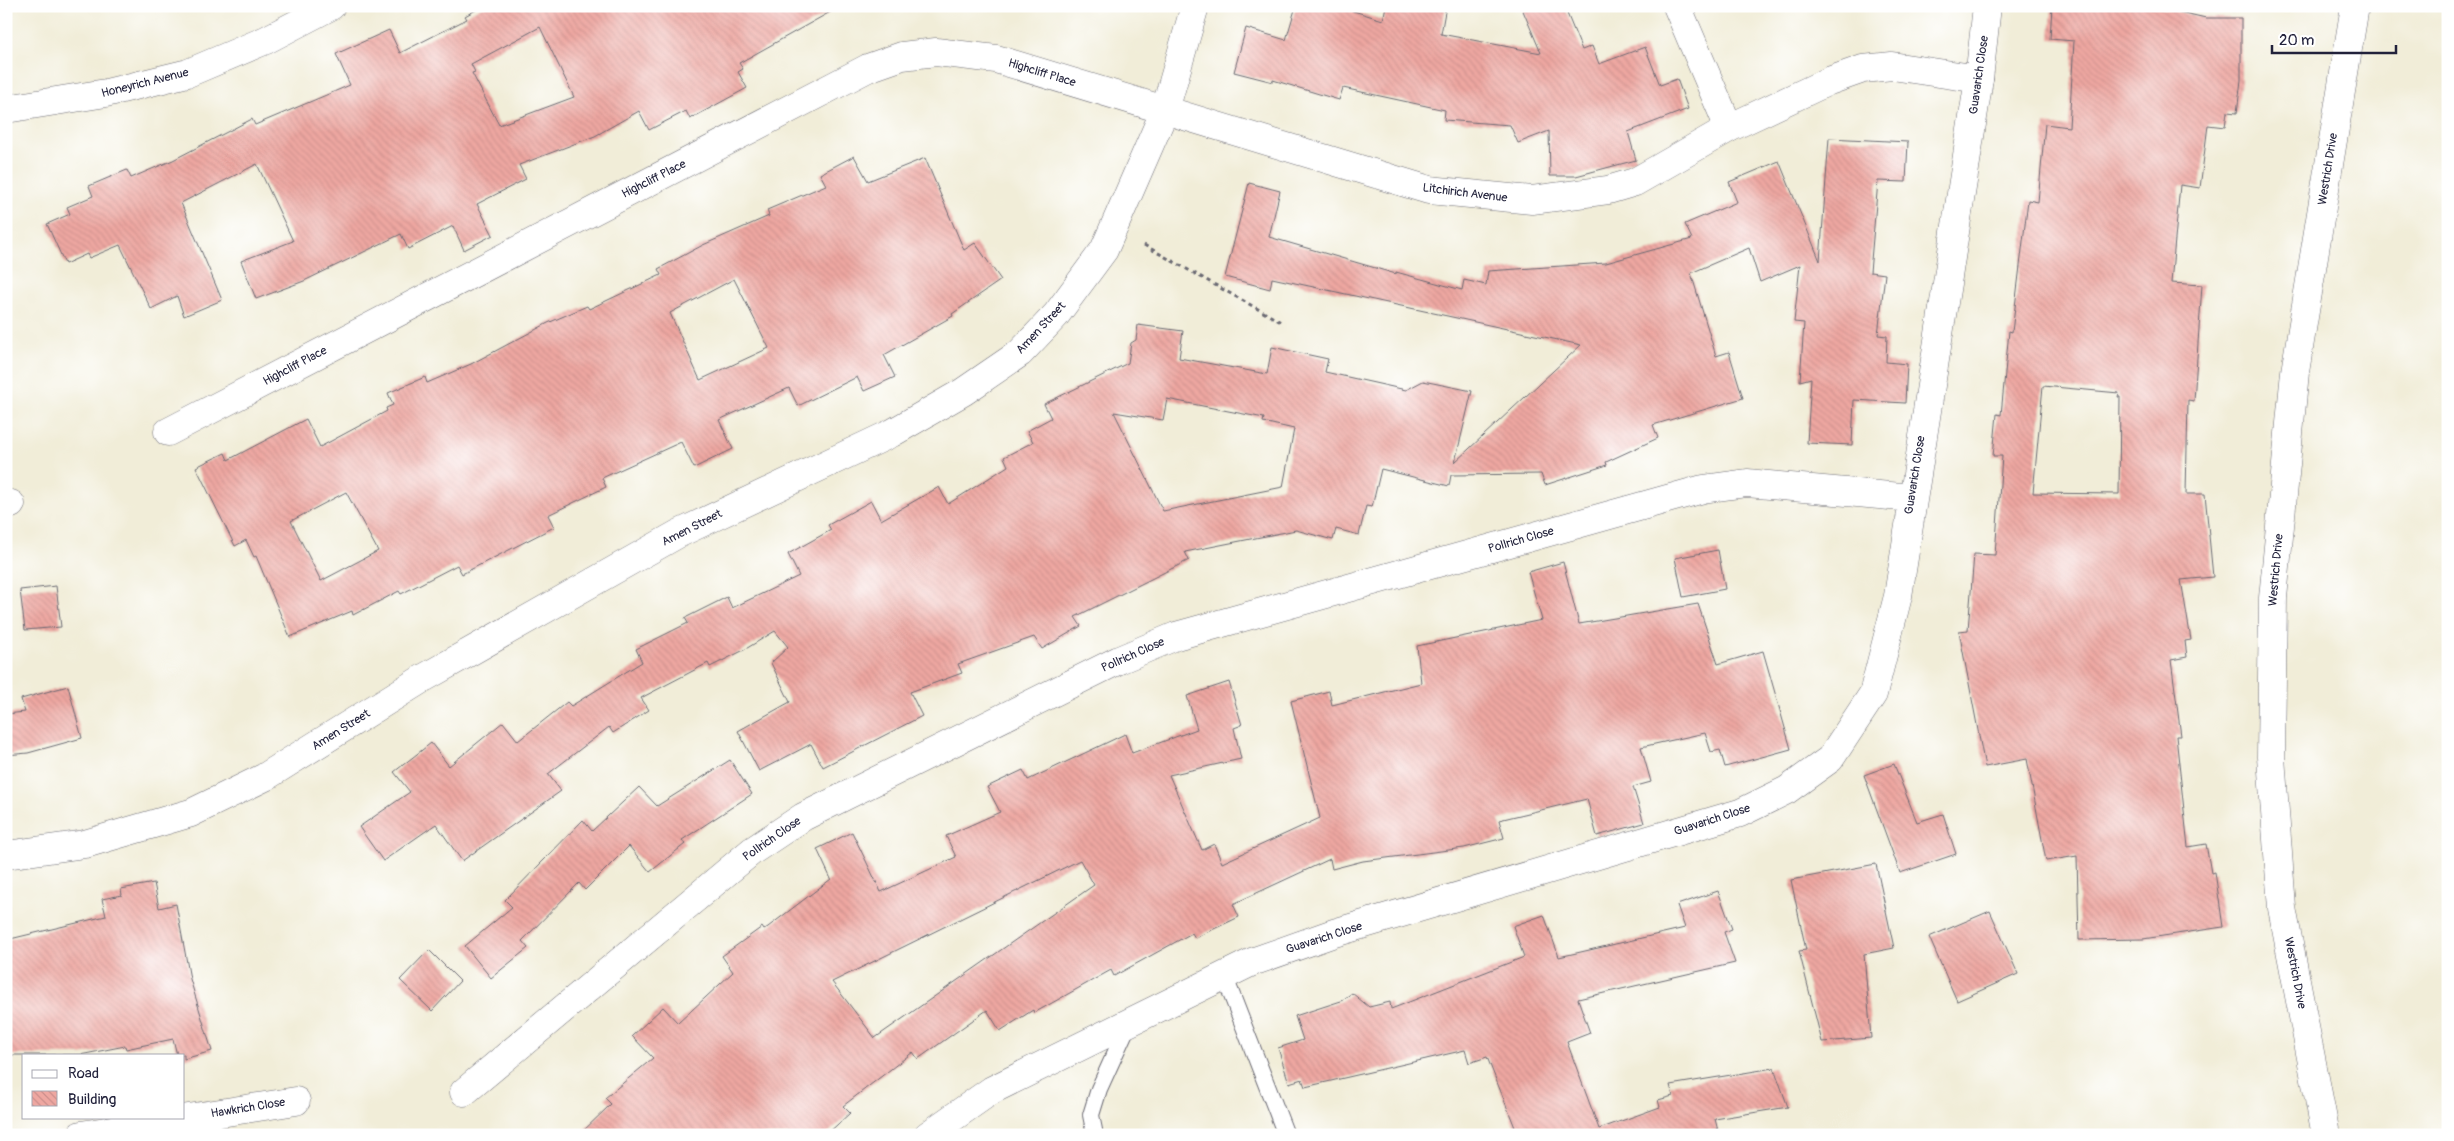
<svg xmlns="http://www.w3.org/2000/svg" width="2454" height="1141" font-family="Pangolin,sans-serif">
<defs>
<pattern id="building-back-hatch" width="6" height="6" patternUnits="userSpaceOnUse" patternTransform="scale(1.25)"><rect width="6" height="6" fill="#eea7a1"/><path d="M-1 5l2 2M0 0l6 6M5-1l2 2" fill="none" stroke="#cc8f8c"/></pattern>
</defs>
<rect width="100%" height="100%" fill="#fff"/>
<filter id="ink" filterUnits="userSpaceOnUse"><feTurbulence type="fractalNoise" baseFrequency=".02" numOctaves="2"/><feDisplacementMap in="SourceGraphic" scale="10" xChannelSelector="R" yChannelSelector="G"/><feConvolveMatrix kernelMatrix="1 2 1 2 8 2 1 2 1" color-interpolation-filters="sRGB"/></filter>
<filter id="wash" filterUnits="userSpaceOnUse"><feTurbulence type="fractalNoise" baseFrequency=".0096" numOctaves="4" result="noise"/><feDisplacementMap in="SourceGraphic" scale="20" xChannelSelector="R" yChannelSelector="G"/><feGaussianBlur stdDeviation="1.12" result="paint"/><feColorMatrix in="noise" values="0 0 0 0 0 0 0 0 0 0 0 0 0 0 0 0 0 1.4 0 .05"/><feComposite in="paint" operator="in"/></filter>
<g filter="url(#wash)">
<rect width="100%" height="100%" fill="#f1edd8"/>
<g id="blocks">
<g fill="url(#building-back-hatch)" fill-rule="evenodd">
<path d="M483 6H841L739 63 743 69 738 72 747 88 690 119 686 111 649 130 639 111 595 136 519 165 526 179 477 204 493 235 464 250 453 226 408 249 401 234 304 281 256 299 241 261 293 241 257 164 181 203 222 300 184 316 177 296 151 309 120 245 89 258 87 254 65 264 47 224 70 214 67 207 93 196 89 186 127 170 131 178 173 160 252 119 255 125 350 85 336 54 389 30 400 53 467 19 465 16ZM540 27 574 97 499 125 472 73 475 72 471 64Z"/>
<polygon points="1296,6 1337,6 1383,20 1386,6 1446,6 1441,34 1541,53 1521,6 1564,6 1582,50 1592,46 1599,64 1645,47 1660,85 1677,79 1688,109 1628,132 1636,160 1576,176 1550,176 1549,131 1518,143 1510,125 1444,120 1445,110 1343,88 1339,100 1273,80 1273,82 1234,72 1246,28 1286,40"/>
<path d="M2052 6H2153L2206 18H2241V80L2237 113 2227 112 2225 127 2208 125 2200 188 2180 185 2171 283 2202 285 2194 401 2188 400 2186 494H2205L2213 577 2181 580 2191 640 2185 641 2187 657 2171 660 2181 736H2176L2188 847 2206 844 2211 873 2215 872 2223 927 2143 939 2079 940 2077 856 2046 861 2027 759 1985 767 1959 631 1968 630 1974 554 1995 555 2002 456H1993L1997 414 2001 415 2009 331 2012 332 2028 200 2038 202 2045 124 2069 127 2074 41 2050 39ZM2043 386 2119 393 2118 397H2120L2119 494 2033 493Z"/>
<path d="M1829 138 1908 142 1906 182 1878 181 1870 272 1885 274 1878 335 1887 336 1886 362 1907 364 1905 403 1854 400 1852 445 1807 443 1811 378 1800 381 1804 323 1794 322 1800 265 1760 282 1749 248 1691 273 1716 356 1729 352 1743 398 1653 425 1658 438 1606 462 1607 465 1545 485 1541 474 1451 475 1449 486 1381 469 1372 507 1366 506 1359 535 1336 529 1333 540 1296 530 1185 552 1189 560 1075 617 1081 626 1042 649 1034 637 958 664 962 673 910 692 922 716 823 767 811 744 759 771 738 731 790 702 771 663 788 647 775 631 744 650 710 667 708 663 641 698 649 710 613 733 609 727 548 774 561 791 462 861 436 824 383 861 359 827 410 792 394 772 431 743 449 766 503 722 518 741 567 702 571 706 642 662 636 649 688 623 685 618 727 597 732 608 799 576 788 554 831 530 828 525 871 501 881 520 939 487 948 504 1008 466 1004 457 1033 442 1027 431 1051 418 1044 404 1128 363 1131 343 1136 340 1138 325 1183 331 1179 358 1267 374 1272 347 1328 359 1325 372 1406 390 1423 381 1472 391 1455 462 1581 345 1272 278 1270 289 1225 277 1249 183 1280 191 1269 237 1396 274V272L1462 290 1464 280 1486 285 1488 271 1606 263 1692 239 1685 224 1737 202 1729 182 1779 161 1820 261ZM1167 399 1264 418 1263 422 1294 429 1283 487 1163 511 1114 412 1163 420Z"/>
<path d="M854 156 868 181 925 158 964 250 975 243 1001 280 952 314 953 316 884 355 895 377 864 391 857 377 798 406 789 388 719 420 733 449 694 468 681 442 602 478 606 487 548 515 554 527 462 574 457 565 401 594 399 591 353 615 352 611 290 637 256 556 254 557 246 540 235 546 196 467 225 453 228 460 306 419 320 447 387 411 386 408 393 405 388 393 425 377 427 383 471 364 548 323 587 306 589 309 661 275 658 269 703 245 769 216 767 210 826 185 820 174ZM734 279 769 348 700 380 670 313ZM346 492 378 551 321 581 291 521Z"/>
<polygon points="1718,550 1725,589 1683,597 1675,558"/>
<path d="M1563 562 1579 624 1698 604 1718 664 1763 651 1791 749 1725 767 1720 750 1711 752 1705 733 1641 747 1651 782 1633 787 1644 823 1597 836 1587 799 1499 820 1504 838 1464 848 1363 861 1332 869 1330 859 1233 904 1239 917 1195 938 1192 933 1114 976 1111 970 1034 1013 1033 1010 1000 1031 987 1010 918 1059 913 1052 843 1106 850 1113 826 1135H579L611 1104 605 1098 653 1058 632 1036 663 1007 678 1023 733 972 722 956 762 927 764 930 831 879 817 849 852 832 881 892 956 857 946 836 1000 812 987 787 1023 770 1028 780 1125 734 1132 753 1197 729 1187 696 1229 682 1242 725 1234 728 1241 759 1169 775 1202 850 1214 844 1222 863 1320 818 1291 701 1329 691 1332 705 1421 683 1417 646 1542 620 1528 572ZM1080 860 1094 885 875 1038 832 982Z"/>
<polygon points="56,586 61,627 25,630 20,590"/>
<polygon points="68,686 82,738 28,753 6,755 6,714 25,712 21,699"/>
<polygon points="730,760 752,794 682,840 685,844 650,872 629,846 585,890 579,883 522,941 528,948 491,978 465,946 512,907 505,900 583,820 592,831 639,787 657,806"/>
<polygon points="1894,764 1917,822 1943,814 1956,854 1900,873 1864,775"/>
<polygon points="1876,864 1894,948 1864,954 1871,1038 1822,1042 1799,951 1806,950 1791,880"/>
<polygon points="154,883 159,908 176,904 190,979 212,1051 184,1059 184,1055 177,1055 173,1039 126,1049 125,1046 80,1055 10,1055 6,1038 6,940 106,916 102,899 122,895 121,889"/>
<polygon points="1718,891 1732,929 1724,932 1735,963 1578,999 1590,1033 1567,1042 1599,1129 1660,1107 1658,1100 1673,1096 1670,1085 1774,1068 1788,1107 1715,1119 1719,1135 1518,1135 1487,1057 1469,1063 1465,1050 1305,1087 1302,1079 1289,1083 1278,1048 1303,1040 1295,1016 1341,1001 1352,993 1369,1007 1390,1002 1391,1009 1524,957 1513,926 1544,915 1559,957 1685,928 1677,905"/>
<polygon points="1990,911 2018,974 1957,1001 1929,937"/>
<polygon points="429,950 460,981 432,1011 400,980"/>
</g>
</g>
</g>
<g filter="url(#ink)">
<use href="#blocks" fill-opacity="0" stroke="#6a6972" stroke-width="1"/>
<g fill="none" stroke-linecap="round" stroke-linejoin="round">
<g stroke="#6a6972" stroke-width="18">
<g id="service">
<polyline points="1224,975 1286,1135"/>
<polyline points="1095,1135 1091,1115 1099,1089 1129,1023"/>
</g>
</g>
<g stroke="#6a6972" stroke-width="29">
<g id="minor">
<polyline points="1677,6 1729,128"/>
<polyline points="6,109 106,93 188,73 266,40 331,6"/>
<polyline points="168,432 868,68 902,56 936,52 996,59 1429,190 1532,200 1608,190 1635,182 1729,128 1829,81 1863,69 1892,66 1979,79"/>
<polyline points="6,506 11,504"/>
<polyline points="6,855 85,844 191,813 265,777 422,679 678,534 892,433 963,392 1020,353 1056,315 1104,250 1165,110 1195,6"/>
<polyline points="464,1092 752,851 803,817 1119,660 1176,636 1703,489 1747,483 1912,498"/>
<polyline points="81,1135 296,1101"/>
<polyline points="928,1135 992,1090 1252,962 1334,933 1740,813 1787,790 1830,759 1873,694 1898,596 1979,79 1987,6"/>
</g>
</g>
<g stroke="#6a6972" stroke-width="29">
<polyline id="tertiary" points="2326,1135 2282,908 2271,757 2273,598 2295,372 2355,6"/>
</g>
<polyline stroke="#6a6972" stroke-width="3" stroke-dasharray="4 4" stroke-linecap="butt" points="1144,245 1281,322"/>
<use href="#service" stroke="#fff" stroke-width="16"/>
<use href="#minor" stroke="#fff" stroke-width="28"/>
<use href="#tertiary" stroke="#fff" stroke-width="28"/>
</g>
</g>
<g text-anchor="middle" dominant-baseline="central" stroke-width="4" stroke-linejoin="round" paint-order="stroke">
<g font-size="12" fill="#22223b" stroke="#fff">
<text transform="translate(1042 73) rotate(17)">Highcliff Place</text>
<text transform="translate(1979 75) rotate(-82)">Guavarich Close</text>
<text transform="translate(145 83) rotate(-14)">Honeyrich Avenue</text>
<text transform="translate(2328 169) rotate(-81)">Westrich Drive</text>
<text transform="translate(654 179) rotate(-27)">Highcliff Place</text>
<text transform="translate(1465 193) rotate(7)">Litchirich Avenue</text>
<text transform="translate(1041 328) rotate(-47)">Amen Street</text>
<text transform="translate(295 366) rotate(-28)">Highcliff Place</text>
<text transform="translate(1915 475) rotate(-81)">Guavarich Close</text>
<text transform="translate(692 528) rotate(-27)">Amen Street</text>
<text transform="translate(1521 540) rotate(-16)">Pollrich Close</text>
<text transform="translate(2276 570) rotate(-85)">Westrich Drive</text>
<text transform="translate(1133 655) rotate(-24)">Pollrich Close</text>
<text transform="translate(341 730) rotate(-32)">Amen Street</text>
<text transform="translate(1712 820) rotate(-18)">Guavarich Close</text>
<text transform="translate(772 839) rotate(-35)">Pollrich Close</text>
<text transform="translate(1324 938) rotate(-18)">Guavarich Close</text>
<text transform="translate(2295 973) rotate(79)">Westrich Drive</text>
<text transform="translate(248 1108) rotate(-9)">Hawkrich Close</text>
</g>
</g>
<rect width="2454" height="1141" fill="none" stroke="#fff" stroke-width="25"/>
<rect x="22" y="1054" width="162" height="65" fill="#ffffff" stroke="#a7a7b1"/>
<rect x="32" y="1070" width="25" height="8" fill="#ffffff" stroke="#a7a7b1"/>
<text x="68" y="1078" font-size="15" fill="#22223b">Road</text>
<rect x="32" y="1091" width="25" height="15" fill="url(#building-back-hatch)" stroke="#a7a7b1"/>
<text x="68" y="1104" font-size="15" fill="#22223b">Building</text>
<path d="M2272 45v8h124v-8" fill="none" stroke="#22223b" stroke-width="2.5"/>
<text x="2279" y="45" font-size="15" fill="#22223b" stroke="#ffffff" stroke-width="4" paint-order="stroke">20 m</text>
</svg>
